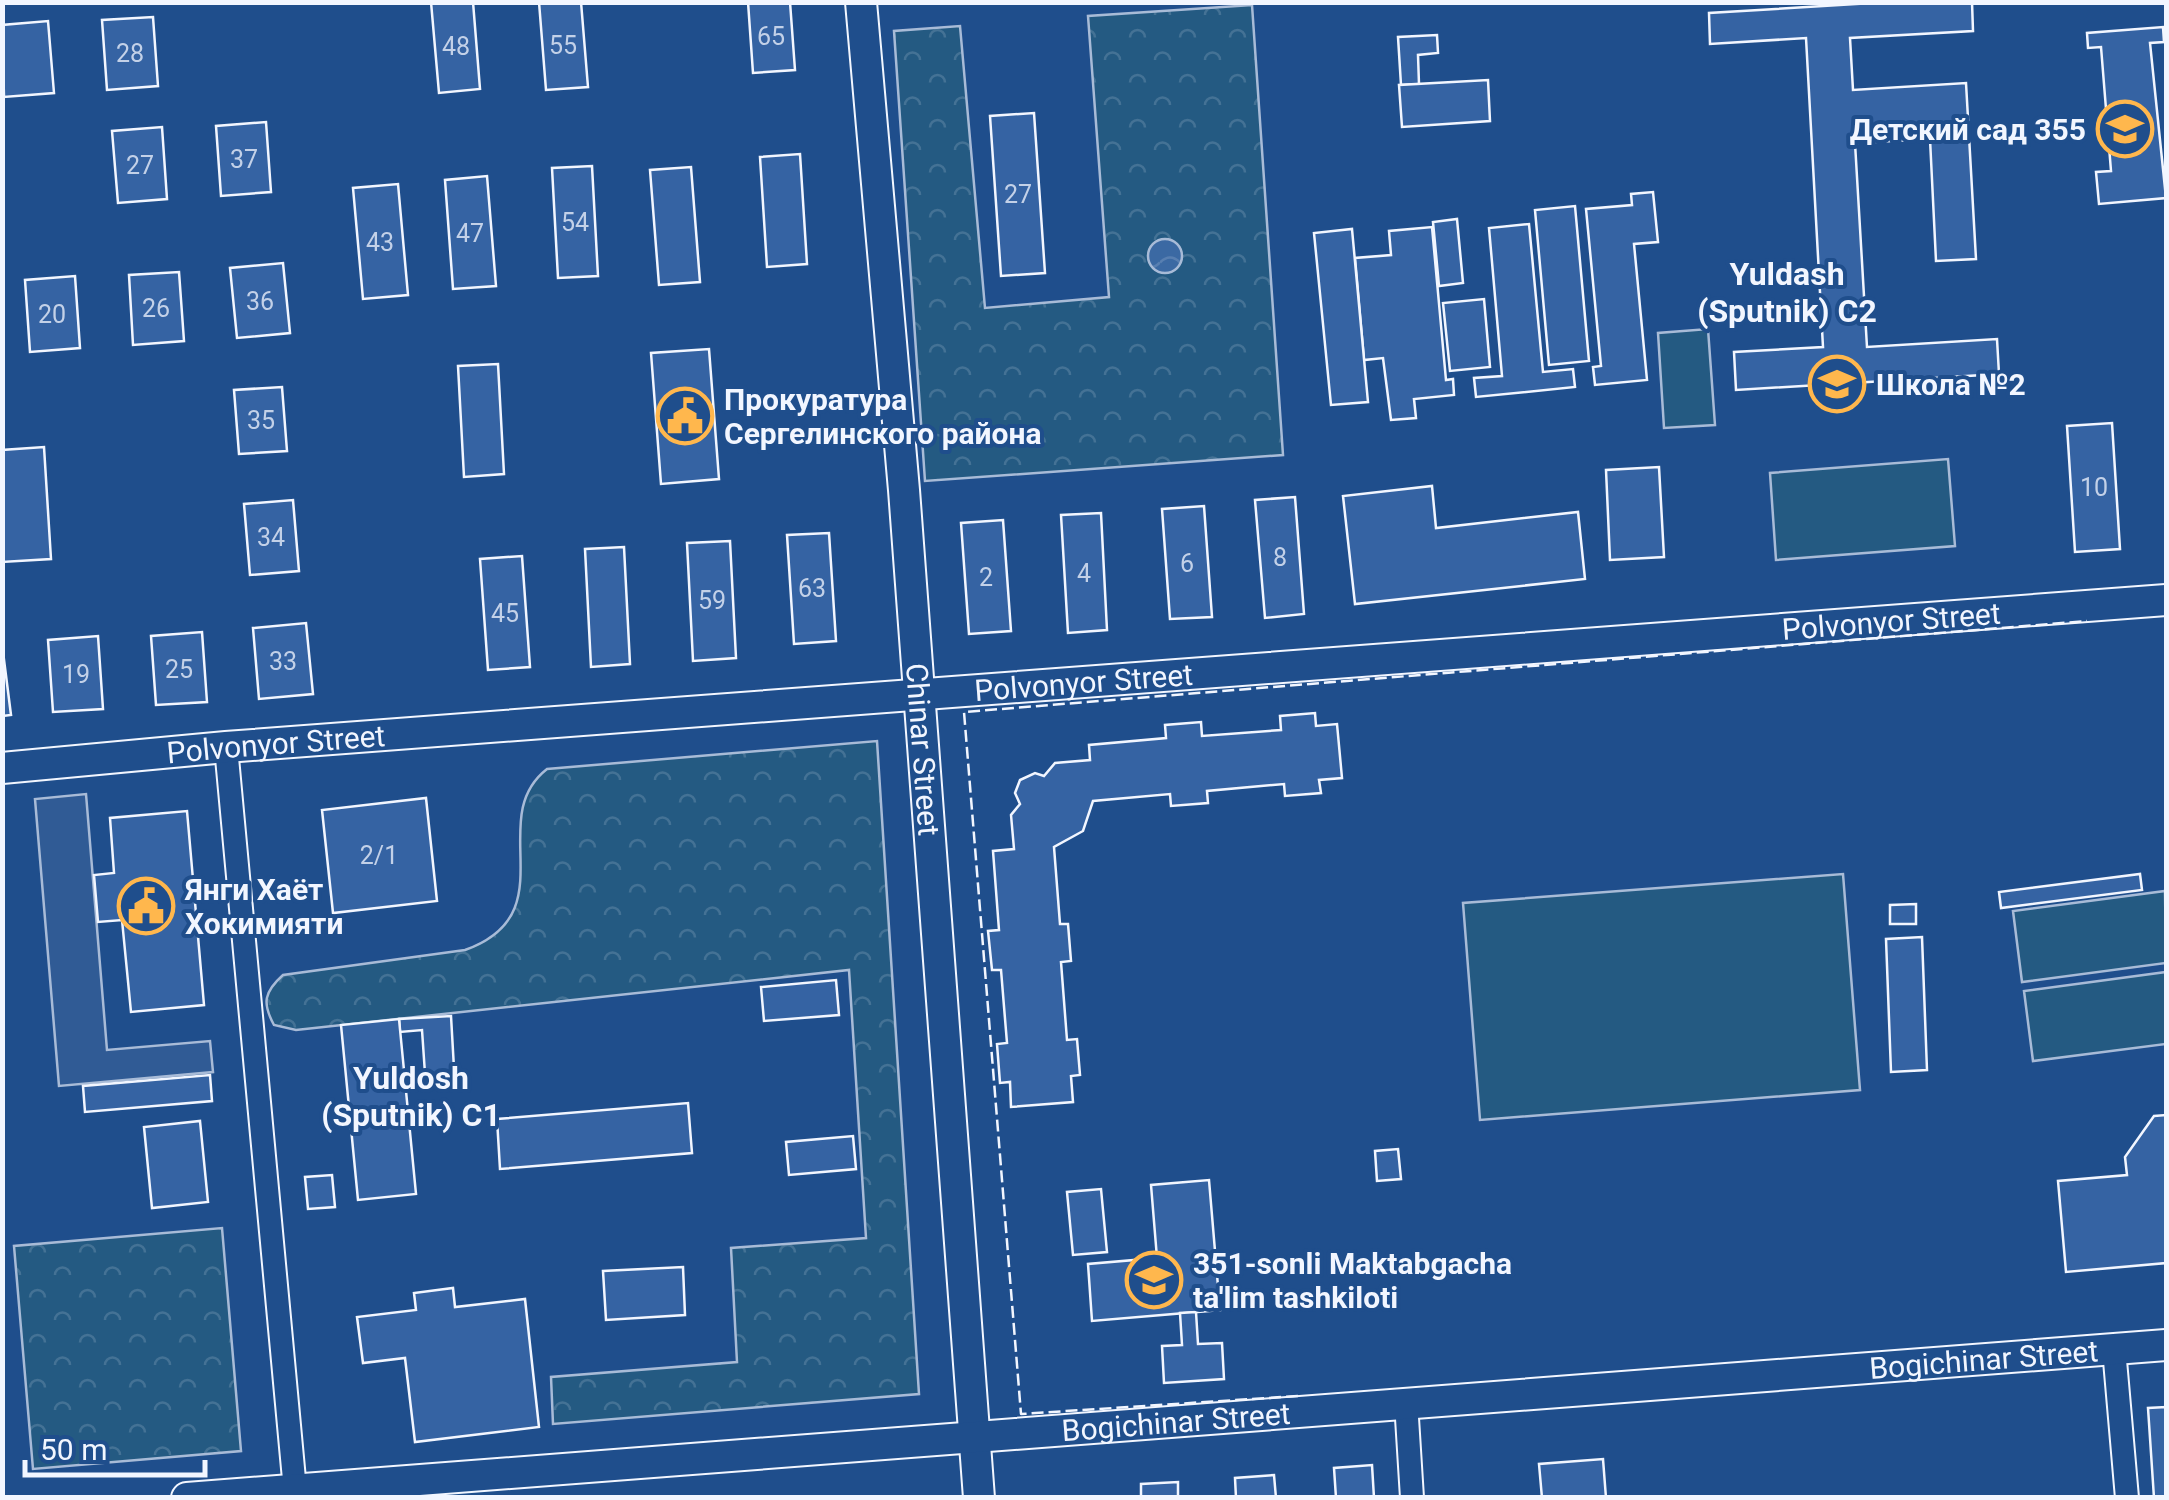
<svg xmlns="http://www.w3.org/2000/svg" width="2169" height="1500" font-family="Roboto,sans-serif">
<defs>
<pattern id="forest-crowns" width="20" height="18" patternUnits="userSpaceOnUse" patternTransform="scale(2.5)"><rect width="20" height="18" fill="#245a82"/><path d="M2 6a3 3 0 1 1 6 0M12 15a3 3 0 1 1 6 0" fill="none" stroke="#447295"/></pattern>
<pattern id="water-waves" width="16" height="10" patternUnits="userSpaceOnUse" patternTransform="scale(2.5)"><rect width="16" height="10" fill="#3b69a3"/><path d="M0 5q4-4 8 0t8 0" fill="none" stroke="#587fb1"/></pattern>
</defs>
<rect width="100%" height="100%" fill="#1f4e8c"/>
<g fill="url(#forest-crowns)" stroke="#a8bbd7" stroke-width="2.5">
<polygon points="1252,5 1283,455 925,481 894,31 960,26 985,308 1109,297 1088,16"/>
<path d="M877 741 919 1394 553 1424 551 1377 737 1362 731 1248 866 1238 849 970 296 1030 274 1025C262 1003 264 992 283 975L465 950C568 913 483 819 547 769Z"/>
<polygon points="222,1228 241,1451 33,1469 14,1246"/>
</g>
<g fill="#245a82" stroke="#a8bbd7" stroke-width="2.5">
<polygon points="1708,329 1715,425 1664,428 1658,333"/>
<polygon points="1948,459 1955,546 1776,560 1770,473"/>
<polygon points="1843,874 1860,1090 1480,1120 1463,903"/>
<polygon points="2165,891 2166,963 2022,982 2013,911"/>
<polygon points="2166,972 2166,1044 2033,1061 2024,991"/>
</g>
<polygon fill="#305b95" stroke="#a8bbd7" stroke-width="2.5" points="86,794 107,1050 210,1041 213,1072 59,1086 35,799"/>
<circle fill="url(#water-waves)" stroke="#a8bbd7" stroke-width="2.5" cx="1165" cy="256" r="17"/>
<g fill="#3563a3" stroke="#f2f6ff" stroke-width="2.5">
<polygon points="431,2 473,2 480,89 439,93"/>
<polygon points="539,2 581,2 588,87 546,90"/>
<polygon points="748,2 790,2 795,70 753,73"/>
<polygon points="1889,2 1972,2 1973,31 1850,38 1853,90 1966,83 1976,259 1936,261 1930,139 1855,143 1867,347 1997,339 1999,374 1736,390 1734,352 1823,347 1806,38 1710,44 1709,13"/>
<polygon points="153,17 158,86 107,90 102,20"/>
<polygon points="48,21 54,93 4,97 2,25"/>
<polygon points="2163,27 2164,42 2150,43 2166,198 2099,204 2096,172 2111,171 2101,47 2088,48 2087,33"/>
<polygon points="1437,35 1438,53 1418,55 1419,84 1401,85 1398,37"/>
<polygon points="1488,80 1490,121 1402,127 1399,85"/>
<polygon points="1034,113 1045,273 1001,276 990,116"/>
<polygon points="266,122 271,192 221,196 216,126"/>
<polygon points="162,127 167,199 118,203 112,131"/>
<polygon points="800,154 807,264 767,267 760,157"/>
<polygon points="592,166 598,276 558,278 552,168"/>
<polygon points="691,167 700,282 659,285 650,170"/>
<polygon points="487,176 496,286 453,289 445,180"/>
<polygon points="398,184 408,295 363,299 353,188"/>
<polygon points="1653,192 1658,242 1634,244 1647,380 1595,385 1593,367 1601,366 1586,209 1632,205 1631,194"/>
<polygon points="1575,206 1589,361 1549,365 1535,210"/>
<polygon points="1457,219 1463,283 1439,286 1433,222"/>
<polygon points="1529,224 1543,372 1573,369 1575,387 1476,397 1474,378 1502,376 1489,228"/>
<polygon points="1432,227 1446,380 1453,379 1454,395 1414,399 1416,418 1391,420 1383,358 1364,360 1355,258 1391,255 1389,231"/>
<polygon points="1352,229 1368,402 1331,405 1314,233"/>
<polygon points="283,263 290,333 237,338 230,268"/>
<polygon points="179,272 184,341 133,345 129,275"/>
<polygon points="75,276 80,348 30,352 25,280"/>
<polygon points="1484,299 1490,367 1450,371 1443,303"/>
<polygon points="709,349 719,479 661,484 651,353"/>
<polygon points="498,364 504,474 464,477 458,366"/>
<polygon points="282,387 287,451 239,454 234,390"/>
<polygon points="2112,423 2120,549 2075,552 2067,426"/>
<polygon points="44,447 51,559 2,562 2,450"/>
<polygon points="1659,467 1664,557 1610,560 1606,470"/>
<polygon points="1432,486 1436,528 1578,512 1585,579 1355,604 1343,496"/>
<polygon points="1295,497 1304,614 1265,618 1255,500"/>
<polygon points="293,500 299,571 250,575 244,504"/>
<polygon points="1204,506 1212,617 1170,619 1162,509"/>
<polygon points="1101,513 1107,630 1068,633 1061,515"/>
<polygon points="1003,520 1011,631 969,634 961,523"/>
<polygon points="829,533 836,641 794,644 787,535"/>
<polygon points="730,541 736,658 693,661 687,543"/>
<polygon points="624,547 630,664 591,667 585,549"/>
<polygon points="522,556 530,667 488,670 480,559"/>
<polygon points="306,623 313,694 259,699 253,628"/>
<polygon points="202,632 207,702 156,705 151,636"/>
<polygon points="98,636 103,709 53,712 48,640"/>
<polygon points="2,644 11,715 2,716"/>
<polygon points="1315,713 1316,726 1337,724 1342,778 1319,780 1321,793 1285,796 1284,784 1207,791 1208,803 1171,806 1170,794 1093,801 1083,831 1054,847 1060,924 1068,924 1071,961 1061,962 1067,1040 1077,1039 1080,1075 1071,1076 1073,1102 1011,1107 1010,1082 1000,1083 997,1044 1007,1043 1001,970 992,970 988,931 999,930 993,851 1014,849 1011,815 1020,804 1015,793 1020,780 1035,773 1044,776 1055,763 1090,760 1089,745 1166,738 1165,725 1201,722 1202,736 1281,730 1280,716"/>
<polygon points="426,798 437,901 333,913 322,810"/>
<polygon points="187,811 204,1005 131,1012 122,920 98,922 94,875 114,873 110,818"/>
<polygon points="2140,874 2142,890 2001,908 1999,892"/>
<polygon points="1916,904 1916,924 1890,924 1890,905"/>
<polygon points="1922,937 1927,1070 1891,1072 1886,939"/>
<polygon points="836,980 839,1015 764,1021 761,987"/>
<polygon points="451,1016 455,1086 426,1088 422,1030 400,1032 399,1019"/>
<polygon points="399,1019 416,1194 358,1200 341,1025"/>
<polygon points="210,1075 212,1101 85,1112 83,1086"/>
<polygon points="688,1103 692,1153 500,1169 497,1119"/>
<polygon points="2166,1115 2166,1263 2066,1272 2058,1181 2127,1175 2125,1157 2154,1116"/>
<polygon points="200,1121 208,1202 152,1208 144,1127"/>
<polygon points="853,1136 856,1169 789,1175 786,1142"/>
<polygon points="1398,1149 1401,1179 1377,1181 1375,1151"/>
<polygon points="332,1175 335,1207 308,1209 305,1177"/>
<polygon points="1209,1180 1220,1310 1092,1321 1088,1264 1157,1258 1151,1185"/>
<polygon points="1101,1189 1107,1252 1073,1255 1067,1192"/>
<polygon points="683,1267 685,1315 606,1320 603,1271"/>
<polygon points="453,1288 455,1307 525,1299 539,1427 415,1442 405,1358 363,1363 357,1317 416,1310 414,1293"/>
<polygon points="1196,1312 1198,1344 1222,1343 1224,1379 1164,1383 1162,1346 1182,1345 1180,1313"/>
<polygon points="2166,1407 2166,1498 2154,1498 2148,1408"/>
<polygon points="1603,1459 1606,1498 1542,1498 1539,1464"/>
<polygon points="1372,1465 1374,1498 1336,1498 1334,1468"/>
<polygon points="1274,1475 1276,1498 1236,1498 1235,1478"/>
<polygon points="1178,1482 1178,1498 1141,1498 1141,1484"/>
</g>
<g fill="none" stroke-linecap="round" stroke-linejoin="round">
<g stroke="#f2f6ff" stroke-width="26">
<g id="street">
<polyline points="226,747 295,1490"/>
<polyline points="2114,1349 2127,1498"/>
<polyline points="1406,1402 1412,1498"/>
</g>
</g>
<g stroke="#f2f6ff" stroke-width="34">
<g id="secondary">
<path id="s1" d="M861 2 904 490 979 1498"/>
<path id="s2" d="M2 768 226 747 2166 600"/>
<path id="s3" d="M187 1498 2166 1345"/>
</g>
</g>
<use href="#street" stroke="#1f4e8c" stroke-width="22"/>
<use href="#secondary" stroke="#1f4e8c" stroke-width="30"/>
<polyline stroke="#f2f6ff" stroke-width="2.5" stroke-dasharray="12 5" stroke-linecap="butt" points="1298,1396 1021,1414 964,712 2087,621"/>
</g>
<defs>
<g id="school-ring" transform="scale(2.875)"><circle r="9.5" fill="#1f4e8c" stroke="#ffb74d" stroke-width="1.5"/><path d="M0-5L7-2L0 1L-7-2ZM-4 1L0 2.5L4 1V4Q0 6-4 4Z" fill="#ffb74d"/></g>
<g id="civic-ring" transform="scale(2.875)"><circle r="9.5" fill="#1f4e8c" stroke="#ffb74d" stroke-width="1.5"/><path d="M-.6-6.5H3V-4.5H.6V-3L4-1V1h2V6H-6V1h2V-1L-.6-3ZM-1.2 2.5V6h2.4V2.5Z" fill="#ffb74d"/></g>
</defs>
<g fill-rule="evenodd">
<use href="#school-ring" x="2125" y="129"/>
<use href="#school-ring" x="1837" y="384"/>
<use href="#civic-ring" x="685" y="416"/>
<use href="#civic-ring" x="146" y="906"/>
<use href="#school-ring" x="1154" y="1280"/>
</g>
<g text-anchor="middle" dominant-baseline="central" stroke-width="8" stroke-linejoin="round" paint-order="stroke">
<g font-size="25" fill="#c3d1e8">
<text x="771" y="36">65</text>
<text x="563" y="45">55</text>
<text x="456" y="46">48</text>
<text x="130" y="53">28</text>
<text x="244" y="159">37</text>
<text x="140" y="165">27</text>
<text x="1018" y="194">27</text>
<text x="575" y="222">54</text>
<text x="470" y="233">47</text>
<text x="380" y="242">43</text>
<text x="260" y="301">36</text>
<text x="156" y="308">26</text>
<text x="52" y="314">20</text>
<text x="261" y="420">35</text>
<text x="2094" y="487">10</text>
<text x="271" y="537">34</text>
<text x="1280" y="557">8</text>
<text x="1187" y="563">6</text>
<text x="1084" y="573">4</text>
<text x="986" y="577">2</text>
<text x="812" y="588">63</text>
<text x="712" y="600">59</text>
<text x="505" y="613">45</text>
<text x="283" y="661">33</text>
<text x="179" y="669">25</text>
<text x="76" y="674">19</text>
<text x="379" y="855">2/1</text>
</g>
<g font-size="30" font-weight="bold" fill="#f2f6ff" stroke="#1f4e8c" text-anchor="start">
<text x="2086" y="129" text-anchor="end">Детский сад 355</text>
<text x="1876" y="384">Школа №2</text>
<text x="724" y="399">Прокуратура<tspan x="724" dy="34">Сергелинского района</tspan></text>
<text x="185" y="889">Янги Хаёт<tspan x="185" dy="34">Хокимияти</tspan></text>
<text x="1193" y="1263">351-sonli Maktabgacha<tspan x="1193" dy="34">ta'lim tashkiloti</tspan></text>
</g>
<g font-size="30" fill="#f2f6ff" stroke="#1f4e8c">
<text stroke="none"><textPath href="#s2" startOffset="1895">Polvonyor Street</textPath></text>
<text stroke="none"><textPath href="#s2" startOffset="1085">Polvonyor Street</textPath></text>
<text stroke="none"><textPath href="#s2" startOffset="275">Polvonyor Street</textPath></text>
<text stroke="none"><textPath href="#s1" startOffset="750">Chinar Street</textPath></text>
<text stroke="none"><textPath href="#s3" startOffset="1802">Bogichinar Street</textPath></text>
<text stroke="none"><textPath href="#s3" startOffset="992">Bogichinar Street</textPath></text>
</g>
<g font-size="32" font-weight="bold" fill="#f2f6ff" stroke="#1f4e8c">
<text x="1787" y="274">Yuldash<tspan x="1787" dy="37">(Sputnik) C2</tspan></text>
<text x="411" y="1078">Yuldosh<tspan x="411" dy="37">(Sputnik) C1</tspan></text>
</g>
</g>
<rect width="2169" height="1500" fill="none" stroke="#f2f6ff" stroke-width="10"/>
<path d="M25 1460v15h180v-15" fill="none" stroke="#f2f6ff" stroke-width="5"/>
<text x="40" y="1460" font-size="30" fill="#f2f6ff" stroke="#1f4e8c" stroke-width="8" paint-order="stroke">50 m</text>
</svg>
